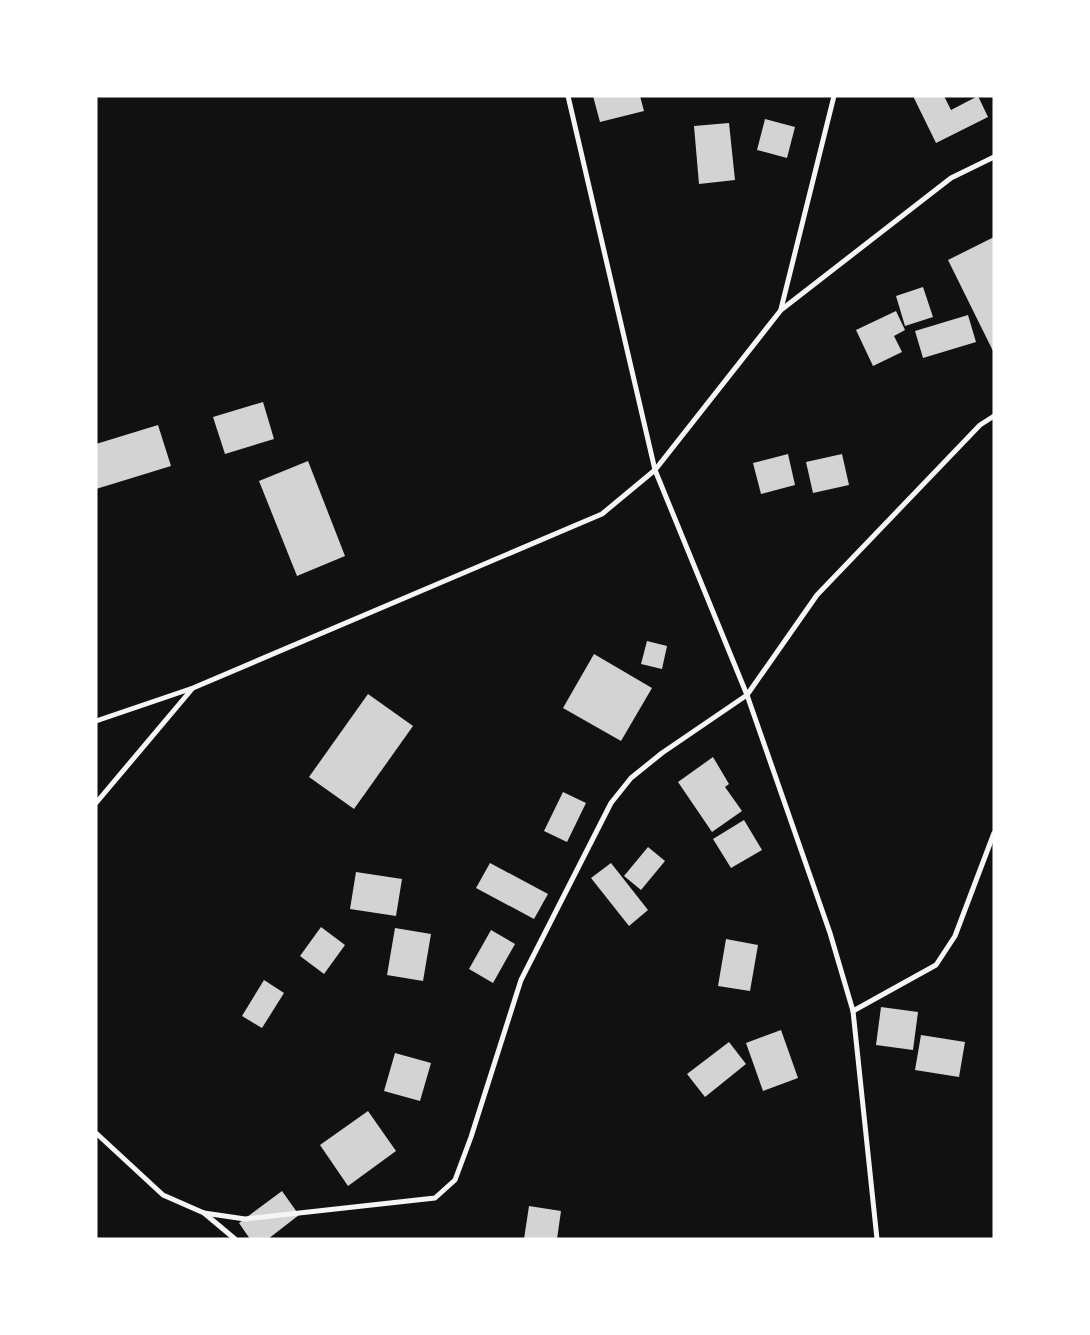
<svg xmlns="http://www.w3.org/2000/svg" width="1090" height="1335" font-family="Commissioner,sans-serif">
<rect width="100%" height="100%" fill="#111"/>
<g fill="#d3d3d3">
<polygon points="593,96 640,96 644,111 600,122"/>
<polygon points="913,96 944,96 951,110 978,96 988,117 936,143"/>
<polygon points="765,119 795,127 787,158 757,150"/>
<polygon points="729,123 735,180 699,184 694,126"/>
<polygon points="994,237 994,353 948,260"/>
<polygon points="923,287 933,317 905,326 896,296"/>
<polygon points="896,311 905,330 894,336 902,352 873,366 856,330"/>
<polygon points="968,315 976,342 923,358 915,331"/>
<polygon points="263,402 274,439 225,454 213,417"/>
<polygon points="158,425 171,466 96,489 96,444"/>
<polygon points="788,454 795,485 761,494 753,463"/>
<polygon points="842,454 849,485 813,493 806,462"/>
<polygon points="308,461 345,556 297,576 259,481"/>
<polygon points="647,641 667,646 662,669 641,664"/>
<polygon points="594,654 652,688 621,741 563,708"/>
<polygon points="368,694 413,726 354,809 309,777"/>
<polygon points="713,757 729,784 725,787 742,811 712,832 678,782"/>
<polygon points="563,792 586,803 567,842 544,831"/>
<polygon points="744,820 762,850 731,868 713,839"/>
<polygon points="648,847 665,861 641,890 624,876"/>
<polygon points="490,863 548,894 534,919 476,888"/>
<polygon points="611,863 648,910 629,926 591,878"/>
<polygon points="356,872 402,879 396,916 350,909"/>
<polygon points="321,927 345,945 324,974 300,956"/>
<polygon points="395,928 431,934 423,981 387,975"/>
<polygon points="491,930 515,944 493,983 469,969"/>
<polygon points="726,939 758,945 750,991 718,986"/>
<polygon points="264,980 284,993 262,1028 242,1016"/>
<polygon points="881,1007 918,1012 913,1050 876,1045"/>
<polygon points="781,1030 798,1078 763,1091 746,1043"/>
<polygon points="921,1035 965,1042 959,1077 915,1070"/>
<polygon points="729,1042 746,1064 705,1097 687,1074"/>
<polygon points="395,1053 431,1063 420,1101 384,1091"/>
<polygon points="368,1111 396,1151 348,1186 320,1145"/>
<polygon points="282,1191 299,1215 268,1239 250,1239 239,1223"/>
<polygon points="529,1206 561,1211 557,1239 524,1239"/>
</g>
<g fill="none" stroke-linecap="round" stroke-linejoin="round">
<g stroke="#f5f5f5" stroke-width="5">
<polyline points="568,96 655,470 747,695 830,933 853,1011 877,1239"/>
<polyline points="781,309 834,96"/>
<polyline points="96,721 193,688 602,514 655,470 781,310 951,178 994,157"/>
<polyline points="96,803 192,689"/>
<polyline points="853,1011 936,965 955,936 994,833"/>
<polyline points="96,1133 163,1195 204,1213 245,1219 435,1198 455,1180 471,1137 521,980 611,803 631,778 662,753 747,695 817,595 980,425 994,416"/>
<polyline points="204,1213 235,1239"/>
</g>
</g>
<rect width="1090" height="1335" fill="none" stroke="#ffffff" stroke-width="195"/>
</svg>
